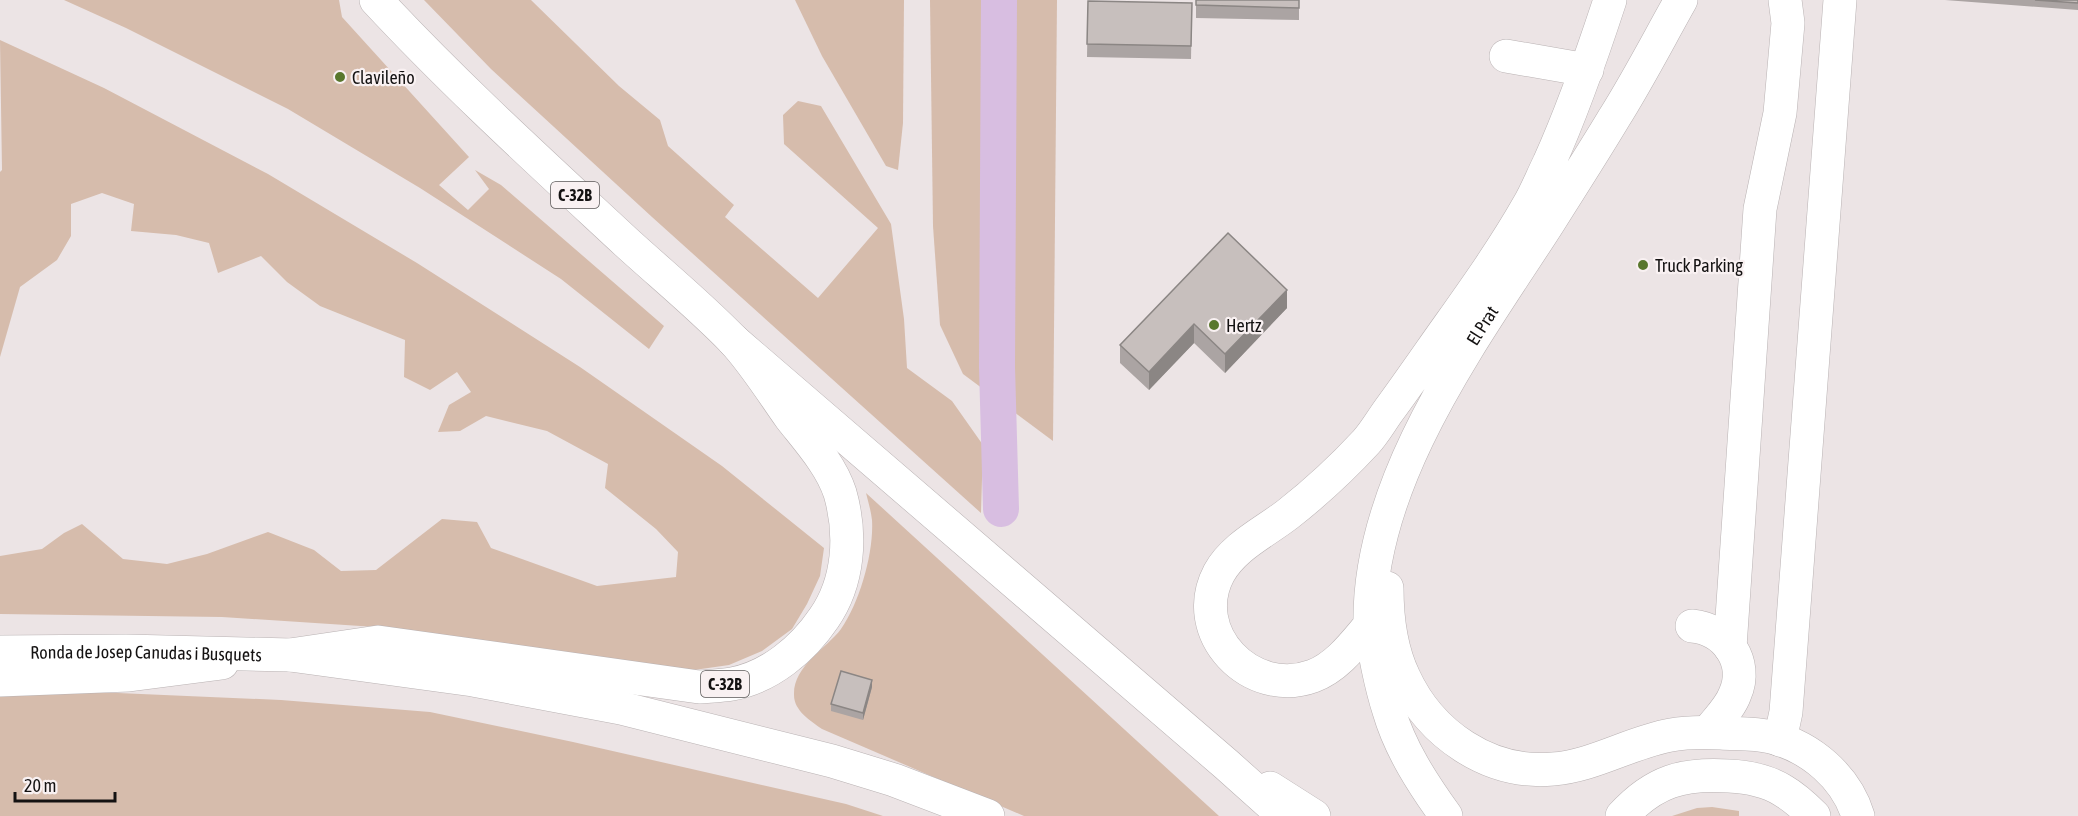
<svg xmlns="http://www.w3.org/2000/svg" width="2078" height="816" font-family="'Asap Condensed',sans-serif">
<rect width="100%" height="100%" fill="#ece4e5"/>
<g fill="#d6bcac">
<polygon points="64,0 339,0 342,17 469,157 439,185 468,210 489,189 475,170 501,185 664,326 649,349 561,279 420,188 288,109 126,28"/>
<polygon points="424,0 531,0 619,86 660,120 668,146 734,205 725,217 818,298 878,228 784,144 783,115 798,101 821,106 891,224 904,319 907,368 952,401 983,445 981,513 652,217 491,69"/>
<polygon points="795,0 904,0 903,123 898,170 886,166 822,56"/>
<polygon points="930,0 1057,0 1053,441 963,374 940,325 933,226"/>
<polygon points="0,40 104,88 268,174 417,263 580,367 722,466 824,548 820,576 807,604 792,629 762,651 729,665 687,671 391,628 222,617 0,614 0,556 42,549 64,533 82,524 123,559 167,564 207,554 268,532 314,550 341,571 376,570 442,519 477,522 491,548 597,586 676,577 678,552 656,529 605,488 608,464 547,431 486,416 460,431 438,432 449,405 471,392 457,372 430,390 404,377 405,340 320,306 287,282 261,256 218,273 209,243 176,235 131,231 134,204 102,193 71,204 71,236 57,260 20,287 0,357 0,172 2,170"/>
<path d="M866 493 1219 816H1024L822 729C811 721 794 711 794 695 793 666 826 649 841 629 860 602 874 552 872 520 871 511 868 501 866 493Z"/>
<polygon points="14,692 118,693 281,700 430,712 573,742 846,804 883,816 0,816 0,693"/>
<polygon points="1712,807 1739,811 1739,816 1672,816 1697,808"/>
</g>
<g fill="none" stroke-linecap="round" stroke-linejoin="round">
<polyline stroke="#d8bee1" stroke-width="36" points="999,0 997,367 1001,509"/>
<g stroke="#b9b2b3" stroke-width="34">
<g id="minor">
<path id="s1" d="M1610 0C1592 55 1573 110 1549 163 1542 177 1536 193 1528 206 1499 257 1464 304 1431 351 1417 371 1403 391 1389 410 1381 421 1375 432 1366 442 1342 468 1316 492 1288 514 1265 532 1234 546 1219 573 1187 633 1251 699 1313 676 1337 667 1354 644 1370 625 1367 480 1474 339 1549 222 1571 187 1593 153 1614 118 1638 80 1659 39 1681 0"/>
<polyline points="1506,56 1587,70"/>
<path d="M1387 588C1387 618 1391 650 1404 677 1430 734 1489 775 1553 769 1594 766 1631 742 1671 735 1687 732 1705 732 1721 733 1738 734 1755 733 1771 737 1811 747 1846 777 1858 816"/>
<path d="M1692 626C1726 629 1749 662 1735 694 1730 708 1717 720 1708 732"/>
<polyline points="1730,647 1760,209 1780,113 1788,23 1785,0"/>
<polyline points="0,680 129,675 222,663"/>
<polyline points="1780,740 1786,712 1840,0"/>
<path d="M1622 816C1654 781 1683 773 1729 776 1748 777 1766 780 1782 790 1794 797 1804 806 1814 816"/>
</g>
</g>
<g stroke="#b9b2b3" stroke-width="34">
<g id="major">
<path id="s2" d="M0 652 126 651 290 655 378 642 699 687C710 686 721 686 732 684 770 677 803 649 824 618 849 582 852 535 840 493 831 465 808 440 790 417 773 393 753 361 733 340 699 305 661 274 626 242 541 163 455 85 376 0"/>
</g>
</g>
<g stroke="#b9b2b3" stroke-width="34">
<g id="highway">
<polyline points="734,341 1227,765 1284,816"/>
<path d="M1370 625C1375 654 1380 683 1389 711 1400 749 1423 784 1446 816"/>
<polyline points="290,655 473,680 621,708 832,761 894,780 988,816"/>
<polyline points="1270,788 1314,816"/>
</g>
</g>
<use href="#minor" stroke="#fff" stroke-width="33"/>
<use href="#major" stroke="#fff" stroke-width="33"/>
<use href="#highway" stroke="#fff" stroke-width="33"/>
</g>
<g fill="#aba4a3">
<polygon points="1196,0 1299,0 1299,20 1196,18"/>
<polygon points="1945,0 2078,0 2078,10"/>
<polygon points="1088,1 1192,3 1191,59 1087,57"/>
<polygon points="1228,233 1287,308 1225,373 1194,343 1149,390 1120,363 1120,345"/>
<polygon points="872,687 863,720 831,711 831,704"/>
</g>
<g fill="#8b8684">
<polygon points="1287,290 1287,308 1225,373 1225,354"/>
<polygon points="1194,324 1194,343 1149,390 1149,372"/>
<polygon points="872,680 872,687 863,720 863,713"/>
</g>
<g fill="#c7bfbd" stroke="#8b8684" stroke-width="1.5">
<polygon points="1196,0 1299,0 1299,8 1196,5"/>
<polygon points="2035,0 2078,0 2078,3"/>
<polygon points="1088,1 1192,3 1191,46 1087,44"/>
<polygon points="1228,233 1287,290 1225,354 1194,324 1149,372 1120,345"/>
<polygon points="841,671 872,680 863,713 831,704"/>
</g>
<g fill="#59772d" stroke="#f9f1f2" stroke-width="2">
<circle cx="340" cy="77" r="6"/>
<circle cx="1643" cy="265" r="6"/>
<circle cx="1214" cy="325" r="6"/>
</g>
<g text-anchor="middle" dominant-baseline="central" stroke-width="4.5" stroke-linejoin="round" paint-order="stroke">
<g fill="#f9f1f2" stroke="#595555" stroke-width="1.5">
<rect x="551" y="182" width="48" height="26" rx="4.5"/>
<rect x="701" y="671" width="48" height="26" rx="4.5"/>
</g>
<g font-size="16" font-weight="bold" fill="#141212">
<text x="575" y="195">C-32B</text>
<text x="725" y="684">C-32B</text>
</g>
<g font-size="18" fill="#141212" stroke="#f9f1f2" text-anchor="start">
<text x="352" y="77">Clavileño</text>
<text x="1655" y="265">Truck Parking</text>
<text x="1226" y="325">Hertz</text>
</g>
<g font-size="18" fill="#141212" stroke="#f9f1f2">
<text stroke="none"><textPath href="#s1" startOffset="1287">El Prat</textPath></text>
<text stroke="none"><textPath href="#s2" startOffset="146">Ronda de Josep Canudas i Busquets</textPath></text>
</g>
</g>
<path d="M15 792v9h100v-9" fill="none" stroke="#141212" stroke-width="3"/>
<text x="24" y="792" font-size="18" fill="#141212" stroke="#f9f1f2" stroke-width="4.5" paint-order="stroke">20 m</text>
</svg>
